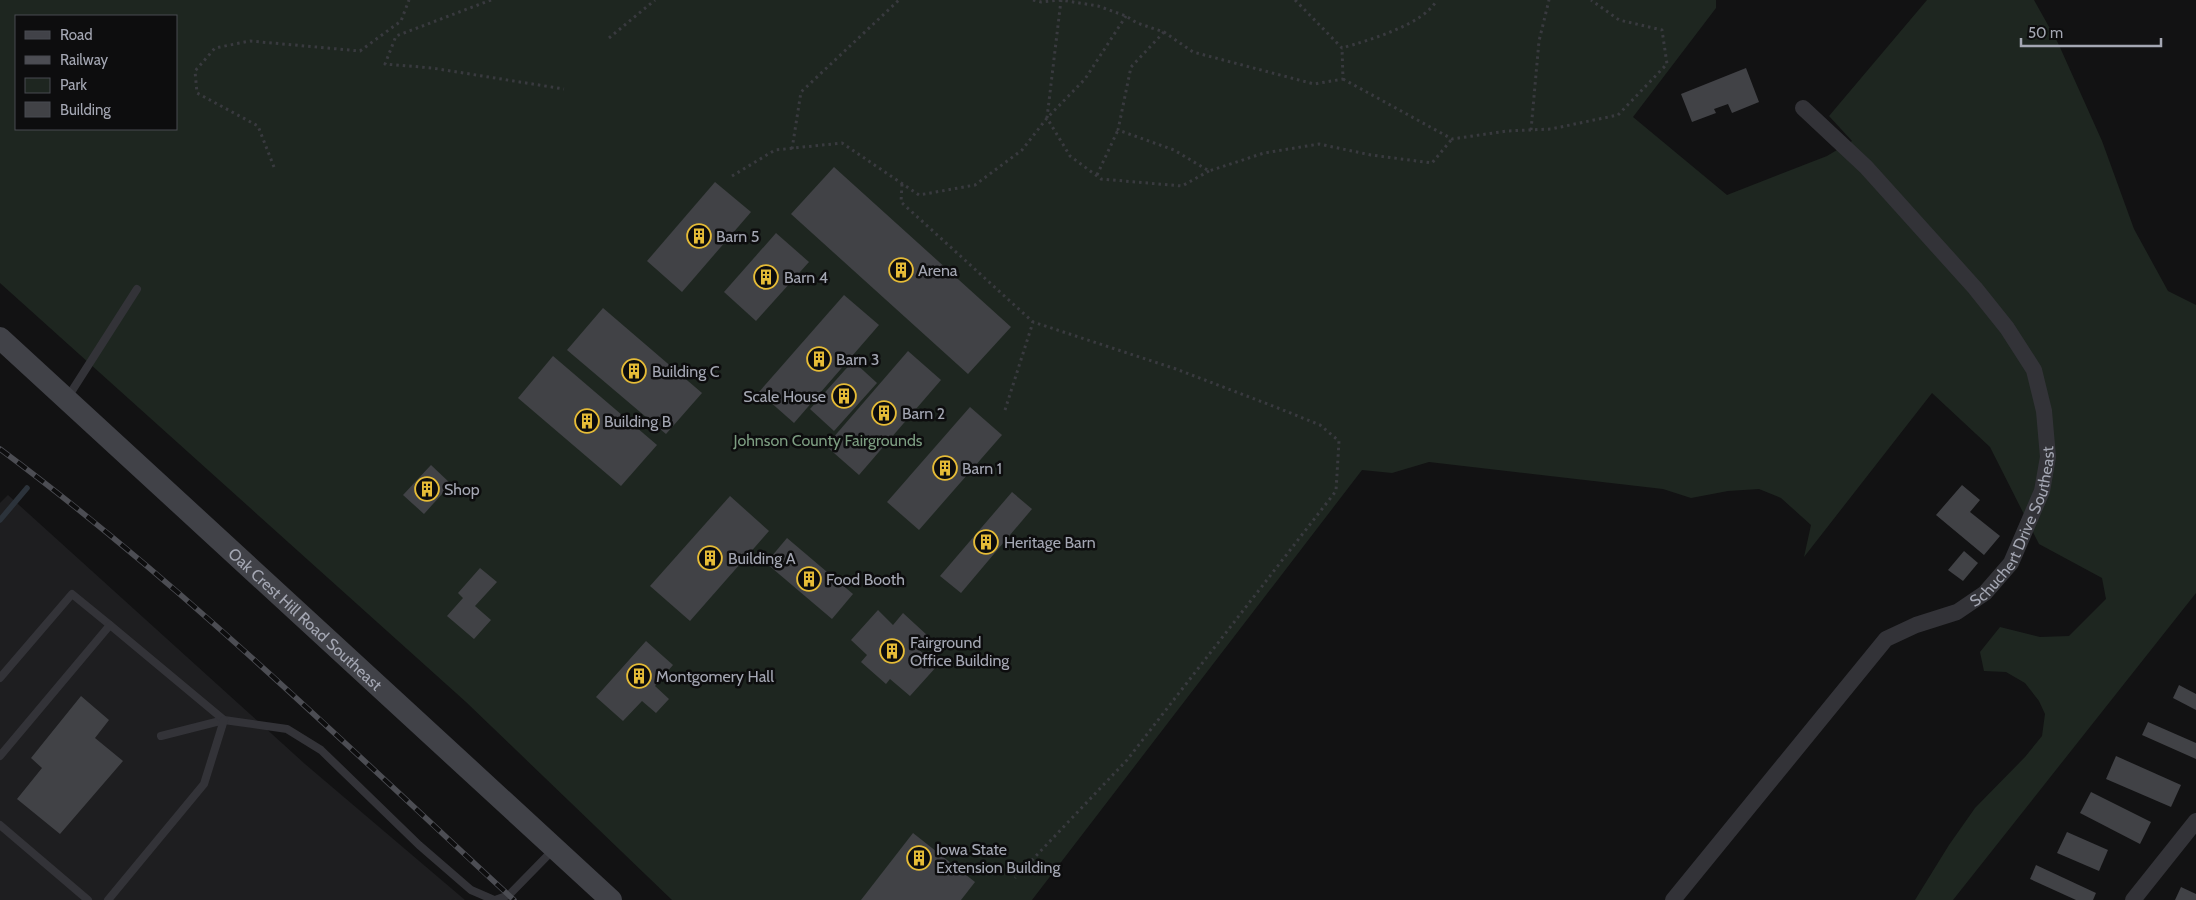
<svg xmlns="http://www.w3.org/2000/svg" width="2196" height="900" font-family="Cabin,sans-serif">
<rect width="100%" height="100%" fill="#121213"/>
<polygon fill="#1e1e20" points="8,495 305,764 465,900 0,900 0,503"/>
<path fill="#1e2620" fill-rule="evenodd" d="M0 0H1716V8L1633 117 1727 195 1827 156 1852 141 1829 116 1927 0H2034L2058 43 2102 141 2134 229 2168 291 2196 305V593L1953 900H1915L1949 845 1975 808 2025 757 2042 736 2045 714 2039 701 2025 683 2006 672 1984 671 1980 652 2000 627 2040 637 2069 636 2106 599 2102 578 2039 544 1990 447 1932 393 1804 557 1811 525 1781 498 1759 489 1728 491 1691 498 1663 489 1429 462 1392 473 1362 470 1032 900H672L466 702 0 283ZM16 16H176V129H16Z"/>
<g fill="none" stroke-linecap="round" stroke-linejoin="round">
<polyline stroke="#2c333b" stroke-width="5.5" points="0,520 27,488"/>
</g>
<g fill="#414246">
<polygon points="1746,68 1759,102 1732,113 1728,104 1714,109 1716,113 1692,122 1681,94"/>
<polygon points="834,167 1011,327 968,374 791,214"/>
<polygon points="715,182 751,212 682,292 647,261"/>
<polygon points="776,233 809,262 756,321 724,292"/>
<polygon points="844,295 879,325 794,423 759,392"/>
<polygon points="603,308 702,393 666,434 567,350"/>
<polygon points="908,351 941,380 859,475 826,446"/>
<polygon points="553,356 657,445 621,486 518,398"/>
<polygon points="853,361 877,383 834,431 810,409"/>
<polygon points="970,407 1002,435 919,530 887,502"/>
<polygon points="431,465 451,484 424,514 403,495"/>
<polygon points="1962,485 1980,500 1970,512 2000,536 1984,555 1936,515"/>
<polygon points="1012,492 1032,509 961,593 940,576"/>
<polygon points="730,496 769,531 690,621 650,586"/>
<polygon points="787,538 853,594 832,619 766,563"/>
<polygon points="1964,551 1978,563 1963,581 1948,570"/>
<polygon points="480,568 497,582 475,606 491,620 474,639 447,616 463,598 458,593"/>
<polygon points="878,610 893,625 903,613 928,636 917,648 937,666 910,696 890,679 886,684 861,662 867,655 851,640"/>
<polygon points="646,641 673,665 655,686 669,699 656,713 642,701 623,721 596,697"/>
<polygon points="2179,685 2196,694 2196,710 2173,698"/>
<polygon points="81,696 109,720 95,738 123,761 60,834 17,799 42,768 31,758"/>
<polygon points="2148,722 2196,743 2196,759 2142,735"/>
<polygon points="2116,756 2181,785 2171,807 2106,779"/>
<polygon points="2091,792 2151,822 2140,844 2080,813"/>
<polygon points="2067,832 2108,850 2099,871 2057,853"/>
<polygon points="913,833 975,882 961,900 861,900"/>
<polygon points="2036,865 2096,893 2093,900 2076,900 2030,879"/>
<polygon points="2181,887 2196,894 2196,900 2175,900"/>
</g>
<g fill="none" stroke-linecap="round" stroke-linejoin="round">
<g stroke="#393a3f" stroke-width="3" stroke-dasharray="2.5 4" stroke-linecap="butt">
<polyline points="491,0 396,36 385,64 432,68 564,89"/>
<polyline points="1033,0 1041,2 1061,0"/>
<path d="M1295 0 1342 48C1369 40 1423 25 1437 0"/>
<polyline points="1164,32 1131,67 1118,130 1174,150 1209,171 1264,153 1319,144 1371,155 1432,163 1452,139"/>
<polyline points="609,38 655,0"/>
<polyline points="1343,79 1452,139 1507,131 1551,129 1618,115 1667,64 1662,30 1619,20 1591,0"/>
<polyline points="1531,130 1539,41 1549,0"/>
<polyline points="792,149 801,92 899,0"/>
<polyline points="274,167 258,126 197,93 195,71 215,48 250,41 360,51 401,21 409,0"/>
<polyline points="1209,171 1182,186 1101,179 1070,156 1047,118 1061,0 1098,6 1126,16 1137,23 1164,32 1193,52 1314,84 1343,79 1342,48"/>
<polyline points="1097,175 1118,130"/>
<polyline points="732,176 775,150 842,143 919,195 975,185 1022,150 1047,118 1085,79 1126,16"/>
<polyline points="902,184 901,202 1033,322"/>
<polyline points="1005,410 1033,322 1176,369 1278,408 1320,425 1339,441 1336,491 1127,760 1015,878"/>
</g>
<g stroke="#333338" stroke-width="8">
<polyline points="68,397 137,289"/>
<polyline points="0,678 72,594 110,625"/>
<polyline points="161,736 224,720 287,729 321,750 419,845 471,890 494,900"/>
<polyline points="0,756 110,625 224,720"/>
<polyline points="0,825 88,900"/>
<polyline points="108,900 204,784 224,720"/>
<polyline points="495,900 509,895 553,850"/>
</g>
<g stroke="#333338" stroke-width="16">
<path id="s1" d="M1673 900 1886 639 1916 625 1957 612 1985 593 2011 563 2042 491 2048 457 2044 411 2034 370 2007 328 1975 288 1866 167 1803 108"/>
<polyline points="2133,900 2196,821"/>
</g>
<path stroke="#414248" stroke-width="22" id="s2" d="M0 338 611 900"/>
<g stroke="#4c4d53" stroke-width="5.5">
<path id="rail" d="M0 449C183 585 347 746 514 900"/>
</g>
<use href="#rail" stroke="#0d0d0e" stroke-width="4" stroke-dasharray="11" stroke-linecap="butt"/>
</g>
<defs>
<g id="building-ring" transform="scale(1.25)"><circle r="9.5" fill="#0d0d0e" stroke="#e6bc37" stroke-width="1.5"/><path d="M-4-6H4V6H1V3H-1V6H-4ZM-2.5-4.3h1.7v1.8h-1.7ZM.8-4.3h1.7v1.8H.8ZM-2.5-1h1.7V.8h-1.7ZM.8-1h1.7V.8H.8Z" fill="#e6bc37"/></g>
</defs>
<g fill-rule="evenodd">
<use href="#building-ring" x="699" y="236"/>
<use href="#building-ring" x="901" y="270"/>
<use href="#building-ring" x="766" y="277"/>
<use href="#building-ring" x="819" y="359"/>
<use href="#building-ring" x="634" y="371"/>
<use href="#building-ring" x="844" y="396"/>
<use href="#building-ring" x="884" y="413"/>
<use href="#building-ring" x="587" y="421"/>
<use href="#building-ring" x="945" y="468"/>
<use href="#building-ring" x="427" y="489"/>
<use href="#building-ring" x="986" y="542"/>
<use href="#building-ring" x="710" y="558"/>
<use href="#building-ring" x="809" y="579"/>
<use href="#building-ring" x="892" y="651"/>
<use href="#building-ring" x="639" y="676"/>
<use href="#building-ring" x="919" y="858"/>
</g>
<g text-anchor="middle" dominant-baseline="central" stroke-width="5" stroke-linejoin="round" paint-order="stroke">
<g font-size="16" fill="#a4a7b3" stroke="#0d0d0e" text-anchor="start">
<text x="716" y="236">Barn 5</text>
<text x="918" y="270">Arena</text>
<text x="784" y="277">Barn 4</text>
<text x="836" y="359">Barn 3</text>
<text x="652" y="371">Building C</text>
<text x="826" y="396" text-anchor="end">Scale House</text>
<text x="902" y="413">Barn 2</text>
<text x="604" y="421">Building B</text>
<text x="962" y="468">Barn 1</text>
<text x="444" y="489">Shop</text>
<text x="1004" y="542">Heritage Barn</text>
<text x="728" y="558">Building A</text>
<text x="826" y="579">Food Booth</text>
<text x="910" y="642">Fairground<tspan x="910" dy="18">Office Building</tspan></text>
<text x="656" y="676">Montgomery Hall</text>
<text x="936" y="849">Iowa State<tspan x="936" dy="18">Extension Building</tspan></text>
</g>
<g font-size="16" fill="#7c9d81" stroke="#0d0d0e">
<text x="828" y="440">Johnson County Fairgrounds</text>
</g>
<g font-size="16" fill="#a4a7b3" stroke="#0d0d0e">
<text stroke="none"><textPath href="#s1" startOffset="520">Schuchert Drive Southeast</textPath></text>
<text stroke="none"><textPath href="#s2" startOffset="415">Oak Crest Hill Road Southeast</textPath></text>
</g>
</g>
<rect x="15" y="15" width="162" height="115" fill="#0d0d0e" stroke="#494b50"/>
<rect x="25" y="31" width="25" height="8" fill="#414248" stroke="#494b50"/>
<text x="60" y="40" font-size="15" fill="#a4a7b3">Road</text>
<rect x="25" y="56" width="25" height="8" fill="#4c4d53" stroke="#494b50"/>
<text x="60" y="65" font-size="15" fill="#a4a7b3">Railway</text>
<rect x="25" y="78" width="25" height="15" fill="#1e2620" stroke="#494b50"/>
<text x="60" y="90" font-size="15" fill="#a4a7b3">Park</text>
<rect x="25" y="102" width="25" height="15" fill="#414246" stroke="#494b50"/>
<text x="60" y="115" font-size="15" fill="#a4a7b3">Building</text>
<path d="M2021 38v8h140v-8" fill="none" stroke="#a4a7b3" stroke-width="2.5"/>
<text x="2028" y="38" font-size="15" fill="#a4a7b3" stroke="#0d0d0e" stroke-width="4" paint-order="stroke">50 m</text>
</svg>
